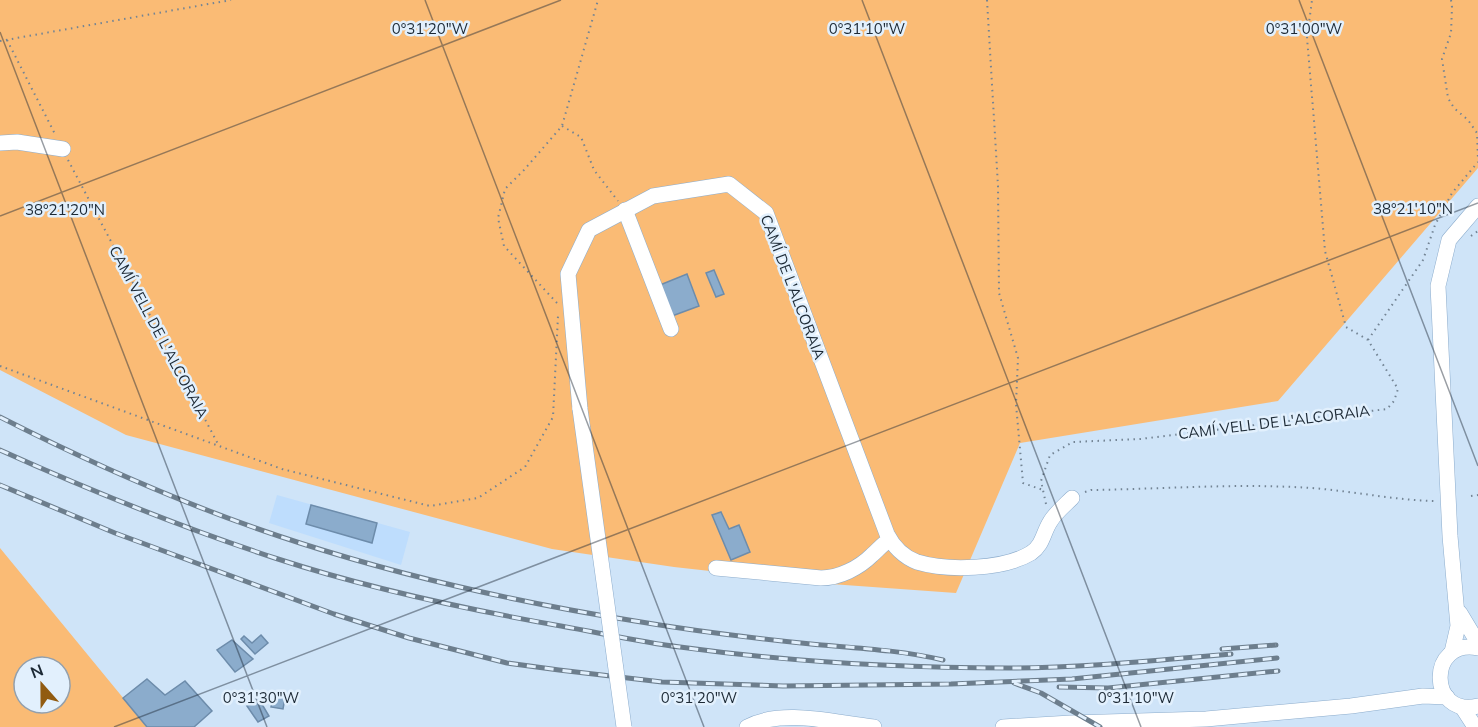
<svg xmlns="http://www.w3.org/2000/svg" width="1478" height="727" font-family="Mulish,sans-serif">
<rect width="100%" height="100%" fill="#cfe4f8"/>
<polygon fill="#beddfd" points="277,495 410,532 401,565 269,523"/>
<g fill="#fabb75" fill-rule="evenodd">
<polygon points="0,0 1478,0 1478,168 1278,401 1020,443 956,593 817,583 674,567 552,549 126,435 0,370"/>
<path d="M0 548 147 727H0ZM24 667H60V703H24Z"/>
</g>
<g fill="#8baccc" stroke="#6d8cab" stroke-width="1.5">
<polygon points="714,270 724,294 716,297 706,273"/>
<polygon points="687,274 699,306 672,316 660,285"/>
<polygon points="311,505 377,523 372,543 306,524"/>
<polygon points="721,512 729,529 739,525 750,552 731,560 712,515"/>
<polygon points="261,635 268,643 255,654 241,639 244,636 252,643"/>
<polygon points="232,640 253,659 235,672 217,650"/>
<polygon points="147,679 165,695 185,681 212,711 194,727 147,727 123,698"/>
<polygon points="274,697 285,698 283,709 271,707"/>
<polygon points="260,701 269,716 258,722 247,706"/>
</g>
<g fill="none" stroke-linecap="round" stroke-linejoin="round">
<g stroke="#8caccc" stroke-width="16">
<g id="minor">
<polyline points="0,143 17,142 63,149"/>
<polyline points="625,210 671,329"/>
<path d="M580 409 568 274 589 230 653 196 729 184 766 213 887 534C893 546 904 557 917 562 947 571 1003 570 1031 553 1043 545 1043 533 1050 522 1055 513 1065 505 1072 498"/>
<path d="M716 568 821 578C839 578 859 568 872 555 879 549 882 544 890 540"/>
<polyline points="1460,613 1478,643"/>
<path d="M1478 648C1427 638 1428 718 1478 706"/>
<polyline points="1452,652 1458,626 1450,536 1438,286 1449,240 1478,206"/>
<polyline points="1462,707 1475,727"/>
<path d="M747 727C782 708 835 723 874 727"/>
<polyline points="1003,727 1071,723 1206,719 1351,706 1423,696 1447,697"/>
</g>
</g>
<g stroke="#738494" stroke-width="2" stroke-dasharray="1.5 4.5" stroke-linecap="butt">
<polyline points="987,0 998,186 999,293 1018,358 1016,404 1023,483 1043,490"/>
<polyline points="1451,0 1452,7 1451,33 1442,59 1448,98 1454,108 1468,120 1477,133 1478,159"/>
<polyline points="7,40 56,136"/>
<polyline points="0,41 231,0"/>
<polyline points="562,126 581,137 594,170 618,201"/>
<polyline points="68,160 218,444"/>
<polyline points="1471,236 1478,231"/>
<polyline points="557,303 504,246 498,218 505,189 524,170 562,126 598,0"/>
<polyline points="1368,340 1423,260 1435,225 1452,193 1478,162"/>
<polyline points="0,366 282,469 430,506 478,498 525,467 553,417 558,316"/>
<path d="M1085 492 1091 490C1165 489 1238 483 1311 488 1353 491 1393 500 1434 501"/>
<polyline points="1471,496 1478,495"/>
<polyline points="1046,504 1041,481 1050,455 1073,442 1140,439 1387,409 1394,401 1398,389 1368,340 1346,327 1325,251 1307,38 1312,0"/>
</g>
<use href="#minor" stroke="#fff" stroke-width="15"/>
<g stroke="#6d7e8d" stroke-width="5">
<g id="rail">
<path d="M0 417C96 466 197 510 300 543 409 578 522 603 635 621 694 631 752 638 811 644 856 648 900 650 943 660"/>
<path d="M0 450C91 491 183 528 278 559 370 589 465 609 561 626 601 633 640 642 680 647 789 662 900 668 1009 668 1083 668 1158 660 1231 654"/>
<polyline points="0,485 115,533 334,614 409,638 507,663 559,670 662,682 783,686 951,684 1072,679 1277,658"/>
<polyline points="1222,649 1276,645"/>
<polyline points="1014,683 1041,693 1100,727"/>
<polyline points="1059,687 1108,688 1278,671"/>
</g>
</g>
<use href="#rail" stroke="#e2f0fd" stroke-width="3" stroke-dasharray="9" stroke-linecap="butt"/>
<g stroke="#8caccc" stroke-width="16" stroke-linecap="butt">
<polyline id="minor-bridge" points="580,409 624,727"/>
</g>
<use href="#minor-bridge" stroke="#fff" stroke-width="15"/>
</g>
<path fill="none" stroke="#1c2935" stroke-width="1.5" stroke-opacity="0.45" d="M425 0 704 727M862 0 1141 727M1299 0 1478 466M0 32 267 727M0 216 561 0M114 727 1478 203"/>
<g text-anchor="middle" dominant-baseline="central" stroke-width="5" stroke-linejoin="round" paint-order="stroke">
<g font-size="15" fill="#1c2935" stroke="#e2f0fd">
<text transform="translate(793 287) rotate(69)">CAMÍ DE L'ALCORAIA</text>
<text transform="translate(159 332) rotate(62)">CAMÍ VELL DE L'ALCORAIA</text>
<text transform="translate(1274 422) rotate(-7)">CAMÍ VELL DE L'ALCORAIA</text>
</g>
</g>
<g font-size="15" text-anchor="middle" fill="#1c2935" stroke="#e2f0fd" stroke-width="5" stroke-linejoin="round" paint-order="stroke">
<text x="430" y="34">0°31'20"W</text>
<text x="867" y="34">0°31'10"W</text>
<text x="1304" y="34">0°31'00"W</text>
<text x="1413" y="214">38°21'10"N</text>
<text x="65" y="215">38°21'20"N</text>
<text x="261" y="703">0°31'30"W</text>
<text x="699" y="703">0°31'20"W</text>
<text x="1136" y="703">0°31'10"W</text>
</g>
<g transform="translate(42 685) rotate(339)"><circle r="28" fill="#e2f0fd" stroke="#93a0ad" stroke-width="1.5"/>
<path d="M0-4.5L10 22L0 15L-10 22Z" fill="#915b11"/>
<text y="-9" font-size="16" font-weight="bold" text-anchor="middle" fill="#1c2935">N</text>
</g>
</svg>
